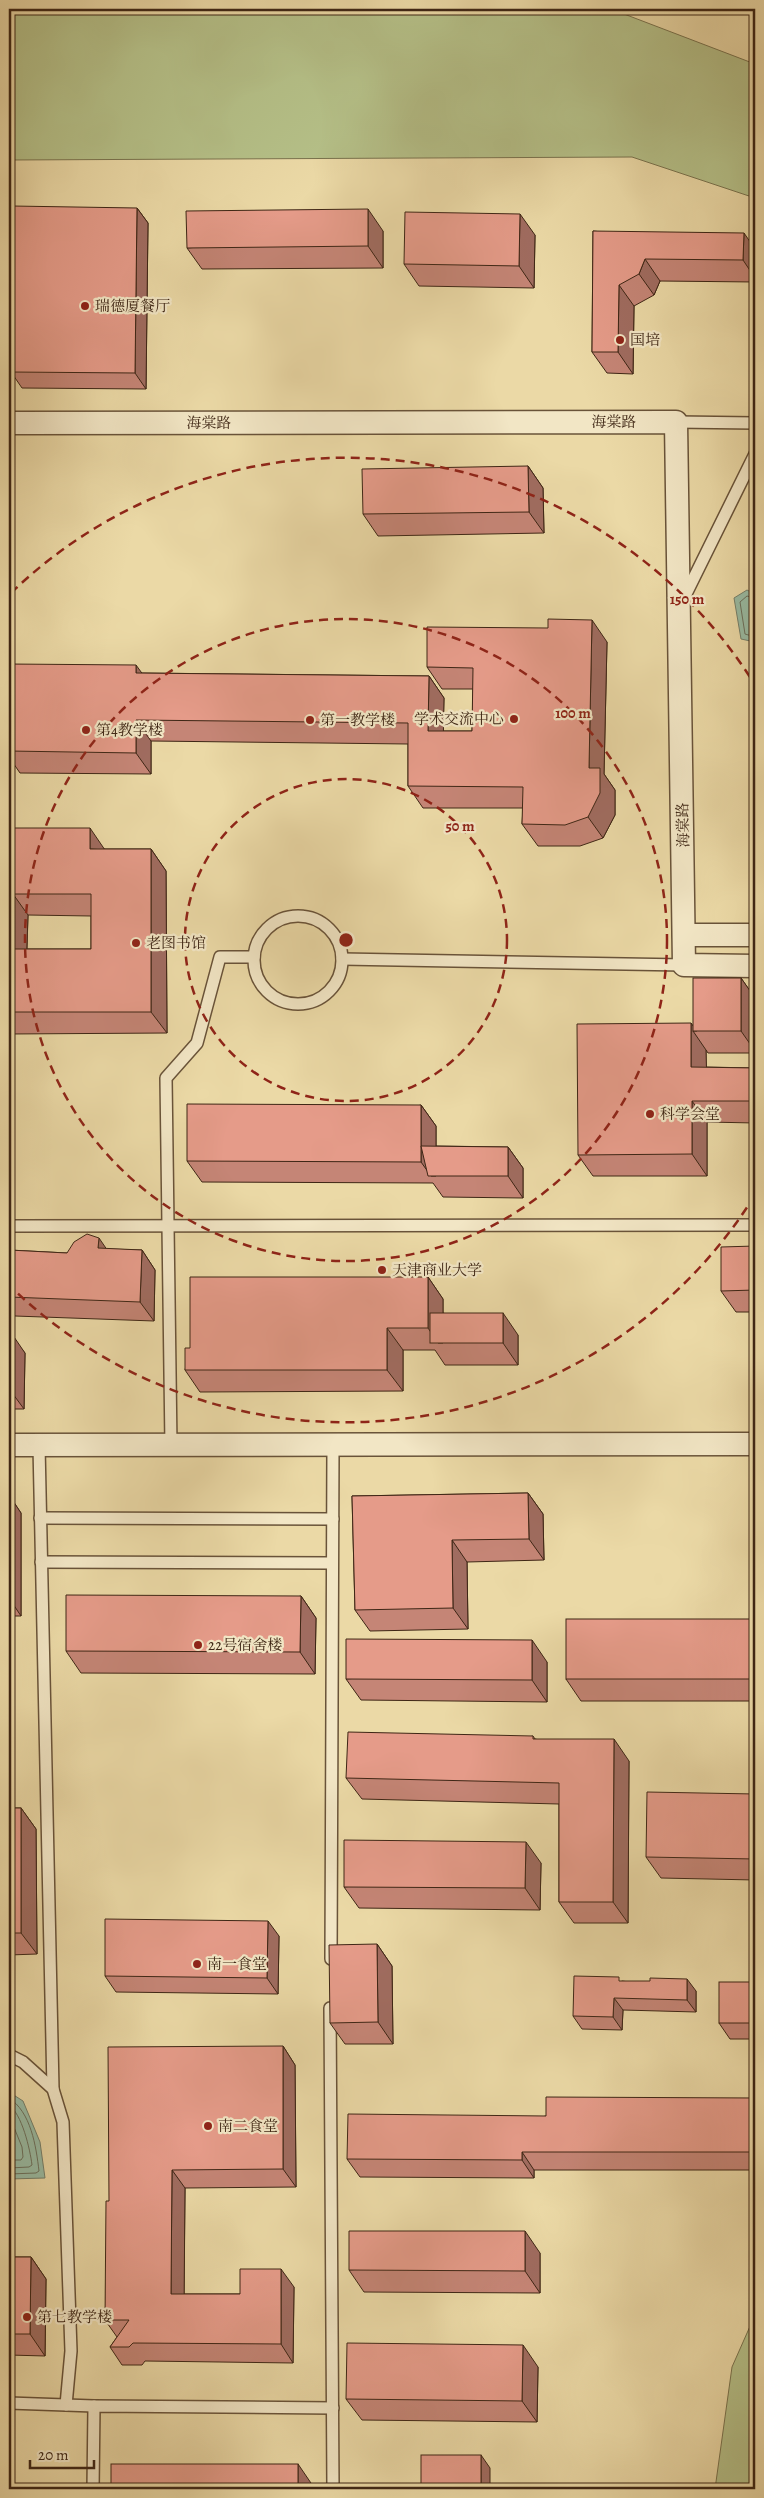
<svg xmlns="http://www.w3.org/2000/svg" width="764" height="2498" font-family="Alegreya,'Noto Serif SC',serif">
<rect width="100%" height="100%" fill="#ebd9a6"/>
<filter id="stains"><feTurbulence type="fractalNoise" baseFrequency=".004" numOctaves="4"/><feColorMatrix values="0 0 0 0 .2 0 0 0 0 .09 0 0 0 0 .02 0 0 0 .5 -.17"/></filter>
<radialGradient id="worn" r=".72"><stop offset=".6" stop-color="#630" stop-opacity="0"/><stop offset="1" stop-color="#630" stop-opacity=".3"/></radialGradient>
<g fill="#b5c088" stroke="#7a734e">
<polygon points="9,9 611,9 755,64 755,198 632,157 9,160"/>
<polygon points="755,2315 755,2489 715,2489 732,2367"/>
</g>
<g fill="#99bba3" stroke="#757f6a">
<polygon points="747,590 755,594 755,642 741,639 734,598"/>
<polygon points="9,2092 23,2101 40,2142 45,2178 9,2179"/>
</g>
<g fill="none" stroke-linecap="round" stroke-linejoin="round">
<g stroke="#6c705c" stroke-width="1">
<polyline points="755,598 747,596 740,602 745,634 755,637"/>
<path d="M9 2098C31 2112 36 2146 39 2171L36 2173 9 2174"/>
<path d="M9 2105C22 2114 30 2149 32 2165L29 2167 9 2168"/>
<polyline points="9,2115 22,2147 23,2157 21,2160 9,2160"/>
</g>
<g stroke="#695339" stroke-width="14">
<g id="service">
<polyline points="676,422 755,423"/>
<polyline points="683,600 755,454"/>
<circle cx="298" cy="960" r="44"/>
<polyline points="342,959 684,965"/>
<polyline points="9,1226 755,1225"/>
<polyline points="39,1446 53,2089"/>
<polyline points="171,1446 166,1078 197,1043 220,957 254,957"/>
<polyline points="40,1518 333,1519"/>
<polyline points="41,1562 332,1563"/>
<polyline points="331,1959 333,1446"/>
<polyline points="330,2008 333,2489"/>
<polyline points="9,2055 23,2062 53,2089 63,2122 71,2351 66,2405"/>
<polyline points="9,2403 94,2406"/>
<polyline points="93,2489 94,2406 333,2408"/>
</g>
</g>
<g stroke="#695339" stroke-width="25">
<g id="minor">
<polyline points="9,423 676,422 684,965 755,966"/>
<polyline points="684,935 755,935"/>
<polyline points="9,1445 755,1444"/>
</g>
</g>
<use href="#service" stroke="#f2e6c5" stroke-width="11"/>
<use href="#minor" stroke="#f2e6c5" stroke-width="22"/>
</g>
<g fill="#c58576" stroke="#3e2615" fill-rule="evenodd">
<polygon points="137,208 148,223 146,389 22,388 11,372"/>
<polygon points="383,231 383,268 202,269 187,248"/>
<polygon points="593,231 755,249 755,282 660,281 654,295 634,306 633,374 607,373 592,352"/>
<polygon points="535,235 534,288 419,286 404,264"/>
<polygon points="528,466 543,488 544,533 378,536 363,514"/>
<polygon points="607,642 604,774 615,790 615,815 603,838 580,846 538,846 522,824 523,808 423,808 408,786 408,744 151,741 151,774 20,773 9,757 9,664 142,673 429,676 444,698 443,731 472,731 473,689 442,689 427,667"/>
<path d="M9 828 105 849H151L166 871 167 1033 9 1034ZM28 915 91 916V949H27Z"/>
<polygon points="741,978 755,998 755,1053 708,1053 706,1050 706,1067 755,1068 755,1123 707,1122 707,1176 593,1176 578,1155 693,1025"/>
<polygon points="421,1105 436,1126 436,1146 508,1147 523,1168 523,1198 443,1197 433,1183 202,1182 187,1161"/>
<polygon points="755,1246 755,1312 736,1312 721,1291"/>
<polygon points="107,1249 142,1250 155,1270 154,1321 15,1316 9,1308 9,1250 67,1253"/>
<polygon points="428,1277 443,1299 443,1313 518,1335 518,1365 445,1365 435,1350 403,1350 403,1391 200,1392 185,1370 190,1348"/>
<polygon points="9,1334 25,1353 24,1409 9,1409"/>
<polygon points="528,1493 543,1514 544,1560 467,1562 468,1629 370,1631 355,1610 352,1496"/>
<polygon points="9,1495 21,1513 21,1616 9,1616"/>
<polygon points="301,1596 316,1618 315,1674 81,1673 66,1651"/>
<polygon points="755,1619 755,1701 581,1701 566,1679"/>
<polygon points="547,1662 547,1702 361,1700 346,1679"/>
<polygon points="533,1736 535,1739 629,1761 628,1923 574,1923 559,1902 559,1804 362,1799 346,1778"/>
<polygon points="755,1794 755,1880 661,1878 646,1857"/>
<polygon points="9,1808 21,1808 36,1829 37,1954 9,1955"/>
<polygon points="541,1863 540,1910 359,1908 344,1887"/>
<polygon points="279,1936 278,1994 116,1992 105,1976"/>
<polygon points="377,1944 392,1966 393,2044 345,2044 330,2023"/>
<polygon points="622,1981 696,1991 696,2012 623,2010 622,2030 582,2029 573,2016"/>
<polygon points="755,1982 755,2039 730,2039 719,2023"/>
<polygon points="283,2046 295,2065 296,2187 185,2188 184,2294 240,2294 294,2287 293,2363 145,2361 142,2365 122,2365 110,2347 117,2337 105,2320 109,2201"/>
<polygon points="755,2098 755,2170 534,2170 534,2178 360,2177 347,2159 546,2116"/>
<polygon points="540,2253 540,2293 364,2292 349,2270"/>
<polygon points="9,2257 31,2257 46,2279 45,2356 9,2355"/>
<polygon points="538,2367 537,2422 362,2420 346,2399"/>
</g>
<g fill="#a06c60" stroke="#3e2615">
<polygon points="137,208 148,223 146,389 135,373"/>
<polygon points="368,209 383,231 383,268 368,246"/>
<polygon points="520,214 535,235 534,288 519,266"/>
<polygon points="744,233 755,249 755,278 743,260"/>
<polygon points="645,259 660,281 654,295 639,274"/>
<polygon points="619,285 634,306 633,374 618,352"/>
<polygon points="528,466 543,488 544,533 529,512"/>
<polygon points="592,620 607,642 604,774 615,790 615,815 603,838 588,817"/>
<polygon points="136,665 152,687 136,673"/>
<polygon points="429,676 444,698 443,753 428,731"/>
<polygon points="136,720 151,741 151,774 136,753"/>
<polygon points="90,828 105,850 90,849"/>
<polygon points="151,849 166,871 167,1033 151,1012"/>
<polygon points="13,894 28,915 26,971 11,949"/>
<polygon points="741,978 755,998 755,1051 741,1031"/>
<polygon points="691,1023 697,1031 693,1031 706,1050 707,1089 691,1067"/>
<polygon points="692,1101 707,1122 707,1176 692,1154"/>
<polygon points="421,1105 436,1126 436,1176 431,1176 421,1162"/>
<polygon points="508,1147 523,1168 523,1198 508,1176"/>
<polygon points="99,1238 112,1257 98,1248"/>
<polygon points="142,1250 155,1270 154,1321 140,1302"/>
<polygon points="428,1277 443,1299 443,1343 438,1343 428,1328"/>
<polygon points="503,1313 518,1335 518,1365 503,1343"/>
<polygon points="387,1328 403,1350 403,1391 387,1370"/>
<polygon points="12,1334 25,1353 24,1409 10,1390"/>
<polygon points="528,1493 543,1514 544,1560 529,1539"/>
<polygon points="9,1495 21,1513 21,1616 9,1598"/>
<polygon points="452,1540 467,1562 468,1629 453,1608"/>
<polygon points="301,1596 316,1618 315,1674 300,1652"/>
<polygon points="532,1640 547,1662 547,1702 532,1680"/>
<polygon points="614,1739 629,1761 628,1923 613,1902"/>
<polygon points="21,1808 36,1829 37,1954 21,1933"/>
<polygon points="526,1842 541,1863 540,1910 525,1888"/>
<polygon points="268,1921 279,1936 278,1994 267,1978"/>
<polygon points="377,1944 392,1966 393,2044 378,2022"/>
<polygon points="687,1979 696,1991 696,2012 687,2000"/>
<polygon points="614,1998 623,2010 622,2030 613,2017"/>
<polygon points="283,2046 295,2065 296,2187 283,2169"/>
<polygon points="522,2152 534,2170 534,2178 522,2160"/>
<polygon points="172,2170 185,2188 184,2312 171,2294"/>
<polygon points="525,2231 540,2253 540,2293 525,2271"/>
<polygon points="31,2257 46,2279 45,2356 30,2334"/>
<polygon points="281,2269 294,2287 293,2363 281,2344"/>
<polygon points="523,2345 538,2367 537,2422 522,2401"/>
<polygon points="481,2455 490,2468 490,2489 481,2489"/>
<polygon points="298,2464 313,2486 313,2489 298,2489"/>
</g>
<g fill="#e59b89" stroke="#3e2615" fill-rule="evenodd">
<polygon points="12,206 137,208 135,373 11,372"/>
<polygon points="368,209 368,246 187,248 186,211"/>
<polygon points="405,212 520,214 519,266 404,264"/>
<polygon points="593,231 744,233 743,260 645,259 639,274 619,285 618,352 592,352"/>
<polygon points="528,466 529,512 363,514 362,469"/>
<polygon points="548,619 592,620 589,768 600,768 600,793 588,817 565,825 522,824 523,787 408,786 408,723 136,720 136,753 9,751 9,664 136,665 136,673 429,676 428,731 472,731 473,668 427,667 427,627 548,628"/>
<path d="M9 828H90V849H151V1012H9ZM13 894H91V949H11Z"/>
<rect x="693" y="978" width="48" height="53"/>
<polygon points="691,1023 691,1067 755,1068 755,1101 692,1101 692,1154 578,1155 577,1024"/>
<polygon points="187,1104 421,1105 421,1162 187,1161"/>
<polygon points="421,1146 508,1147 508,1176 428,1176"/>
<polygon points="87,1234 99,1238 98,1248 142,1250 140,1302 9,1297 9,1250 67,1253 74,1242"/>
<polygon points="755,1246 755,1290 721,1291 721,1247"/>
<polygon points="190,1277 428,1277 428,1328 387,1328 387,1370 185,1370 185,1348 190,1348"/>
<rect x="430" y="1313" width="73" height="30"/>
<polygon points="9,1334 12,1334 10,1390 9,1390"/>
<polygon points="528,1493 529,1539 452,1540 453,1608 355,1610 352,1496"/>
<polygon points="66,1595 301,1596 300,1652 66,1651"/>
<rect x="566" y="1619" width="189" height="60"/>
<polygon points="346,1639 532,1640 532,1680 346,1679"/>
<polygon points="348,1732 533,1736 533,1739 614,1739 613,1902 559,1902 559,1783 346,1778"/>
<polygon points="647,1792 755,1794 755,1859 646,1857"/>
<rect x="9" y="1808" width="12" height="125"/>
<polygon points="344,1840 526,1842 525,1888 344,1887"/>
<polygon points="105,1919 268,1921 267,1978 105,1976"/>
<polygon points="377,1944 378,2022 330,2023 329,1945"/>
<polygon points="574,1976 619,1977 619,1981 650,1981 650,1978 687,1979 687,2000 614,1998 613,2017 573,2016"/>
<rect x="719" y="1982" width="36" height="41"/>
<polygon points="283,2046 283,2169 172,2170 171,2294 240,2294 240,2269 281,2269 281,2344 133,2343 129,2347 110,2347 129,2320 105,2320 106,2201 109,2201 108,2047"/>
<polygon points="546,2097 755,2098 755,2152 522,2152 522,2160 347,2159 348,2114 546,2116"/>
<polygon points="349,2231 525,2231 525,2271 349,2270"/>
<polygon points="9,2257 31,2257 30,2334 9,2334"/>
<polygon points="347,2343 523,2345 522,2401 346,2399"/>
<rect x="421" y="2455" width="60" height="34"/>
<rect x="111" y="2464" width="187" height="25"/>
</g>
<g fill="none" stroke="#8f2418" stroke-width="2.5" stroke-dasharray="9 6">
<circle cx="346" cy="940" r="161"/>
<circle cx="346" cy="940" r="321"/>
<path d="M755 1195A482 482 0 0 1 11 1287M11 593A482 482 0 0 1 755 685"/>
</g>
<g fill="#8f2418" stroke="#f2e6c5" stroke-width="2">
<circle cx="85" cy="306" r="5"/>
<circle cx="620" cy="340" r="5"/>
<circle cx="514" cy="719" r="5"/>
<circle cx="310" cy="720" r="5"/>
<circle cx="86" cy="730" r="5"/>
<circle cx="136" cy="943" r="5"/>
<circle cx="650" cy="1114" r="5"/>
<circle cx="382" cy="1270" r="5"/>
<circle cx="198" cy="1645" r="5"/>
<circle cx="197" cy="1964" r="5"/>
<circle cx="208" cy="2126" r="5"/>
<circle cx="27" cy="2317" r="5"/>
</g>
<g text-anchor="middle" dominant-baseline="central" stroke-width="4.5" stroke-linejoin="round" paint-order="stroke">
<g font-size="15" fill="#3e2615" stroke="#f2e6c5" text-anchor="start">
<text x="95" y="306">瑞德厦餐厅</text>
<text x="630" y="340">国培</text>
<text x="504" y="719" text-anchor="end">学术交流中心</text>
<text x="320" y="720">第一教学楼</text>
<text x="96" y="730">第4教学楼</text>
<text x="146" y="943">老图书馆</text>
<text x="660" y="1114">科学会堂</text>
<text x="392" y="1270">天津商业大学</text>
<text x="208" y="1645">22号宿舍楼</text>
<text x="207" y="1964">南一食堂</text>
<text x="218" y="2126">南二食堂</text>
<text x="37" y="2317">第七教学楼</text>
</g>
<g font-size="15" fill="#3e2615" stroke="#f2e6c5">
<text x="614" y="422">海棠路</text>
<text x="209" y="423">海棠路</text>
<text transform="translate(683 825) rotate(-91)">海棠路</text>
</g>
</g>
<circle cx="346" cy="940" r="8" fill="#8f2418" stroke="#f2e6c5" stroke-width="2.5"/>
<g font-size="15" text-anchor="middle" font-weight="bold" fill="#8f2418" stroke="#f2e6c5" stroke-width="4.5" stroke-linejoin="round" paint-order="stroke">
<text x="687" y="604">150 m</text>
<text x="573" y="718">100 m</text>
<text x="460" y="831">50 m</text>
</g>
<rect width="764" height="2498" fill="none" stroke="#ebd9a6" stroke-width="30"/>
<rect x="10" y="10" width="744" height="2478" fill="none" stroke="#3e2615" stroke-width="2.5"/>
<rect x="15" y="15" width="734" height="2468" fill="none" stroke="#3e2615"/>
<path d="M30 2460v8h64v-8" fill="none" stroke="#3e2615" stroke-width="2.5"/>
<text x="38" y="2460" font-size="15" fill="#3e2615" stroke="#f2e6c5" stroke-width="4" paint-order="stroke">20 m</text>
<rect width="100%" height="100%" filter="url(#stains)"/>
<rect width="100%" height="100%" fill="url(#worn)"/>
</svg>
